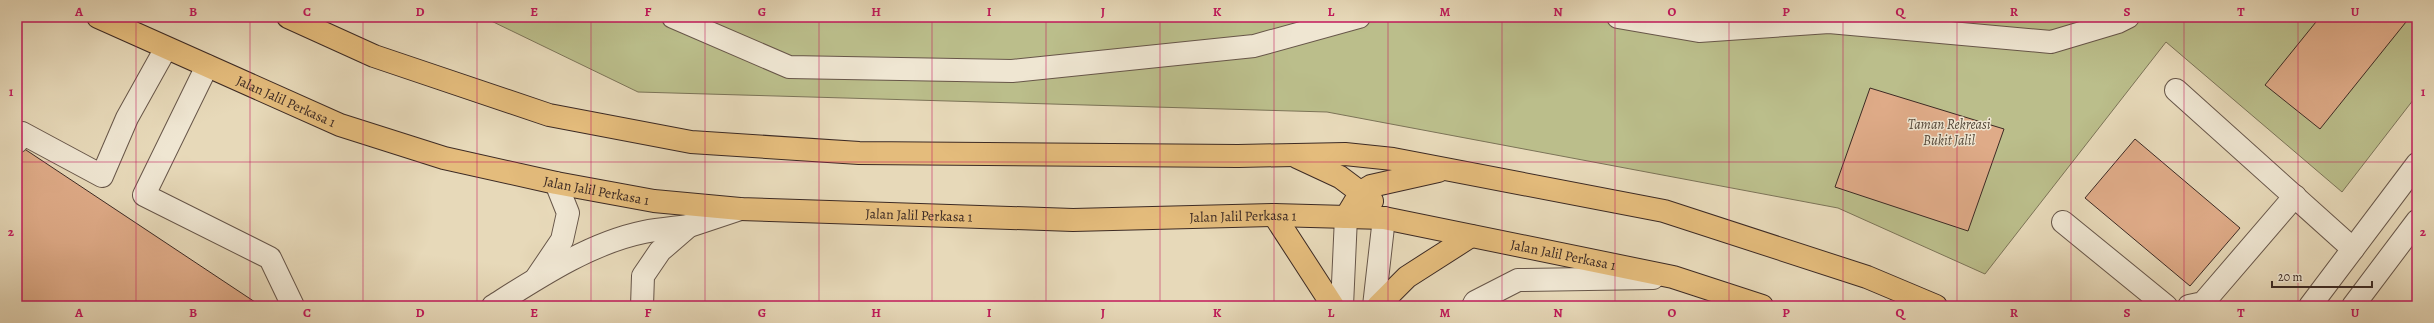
<svg xmlns="http://www.w3.org/2000/svg" width="2434" height="323" font-family="Alegreya,serif">
<rect width="100%" height="100%" fill="#e7d9b9"/>
<filter id="stains"><feTurbulence type="fractalNoise" baseFrequency=".005" numOctaves="4"/><feColorMatrix values="0 0 0 0 .2 0 0 0 0 .09 0 0 0 0 .02 0 0 0 .5 -.17"/></filter>
<radialGradient id="worn" r=".72"><stop offset=".6" stop-color="#630" stop-opacity="0"/><stop offset="1" stop-color="#630" stop-opacity=".3"/></radialGradient>
<polygon fill="#bbbe8b" stroke="#7c7458" points="483,17 2417,17 2417,95 2342,192 2166,42 1985,274 1838,208 1327,112 638,92"/>
<g fill="#dfab88" stroke="#3c2a24">
<polygon points="2320,17 2410,17 2320,129 2265,85"/>
<polygon points="1870,88 2004,129 1968,231 1835,187"/>
<polygon points="2135,139 2240,228 2190,286 2085,198"/>
<polygon points="23,148 261,306 17,306 17,158"/>
</g>
<g fill="none" stroke-linecap="round" stroke-linejoin="round">
<g stroke="#675649" stroke-width="24">
<g id="minor">
<polyline points="673,17 789,67 1012,71 1254,46 1359,17"/>
<polyline points="1618,17 1699,31 1829,22 2051,42 2118,22 2128,17"/>
<polyline points="207,66 144,195 270,258 293,306"/>
<polyline points="2176,90 2353,249"/>
<polyline points="17,142 22,133 102,176 127,118 166,48"/>
<polyline points="2063,222 2166,306"/>
<polyline points="537,277 562,240 568,213 556,183"/>
<path d="M493 306C539 277 590 243 644 232 659 229 674 228 689 226"/>
<polyline points="642,306 643,276 660,251 689,226 740,209"/>
<polyline points="1342,306 1346,217"/>
<polyline points="1374,306 1384,218"/>
<polyline points="1473,306 1475,302 1518,280 1653,278"/>
<polyline points="2189,306 2203,303 2295,196"/>
<polyline points="2310,306 2417,164"/>
<polyline points="2353,306 2417,221"/>
</g>
</g>
<g stroke="#3c2a24" stroke-width="24">
<g id="major">
<path id="s1" d="M98 17 340 125 444 158 556 183 654 201 740 209 1073 220 1274 215 1384 218 1673 277 1762 306"/>
<polyline points="288,17 374,56 549,115 691,142 859,153 1238,156 1345,154 1393,159 1664,211 1867,277 1936,306"/>
<polyline points="1297,157 1340,177 1372,201"/>
<polyline points="1274,215 1333,306"/>
<polyline points="1346,217 1361,192 1371,186 1438,171"/>
<polyline points="1378,306 1407,277 1471,236"/>
</g>
</g>
<use href="#minor" stroke="#efe6d2" stroke-width="22"/>
<use href="#major" stroke="#e4bc7c" stroke-width="22"/>
</g>
<path fill="none" stroke="#c2185b" stroke-width="1" stroke-opacity="0.55" d="M136 17V306M250 17V306M363 17V306M477 17V306M591 17V306M705 17V306M819 17V306M932 17V306M1046 17V306M1160 17V306M1274 17V306M1388 17V306M1502 17V306M1615 17V306M1729 17V306M1843 17V306M1957 17V306M2071 17V306M2184 17V306M2298 17V306M17 162H2417"/>
<g text-anchor="middle" dominant-baseline="central" stroke-width="3" stroke-linejoin="round" paint-order="stroke">
<g font-size="14" fill="#3c2a24" stroke="#efe6d2">
<text stroke="none"><textPath href="#s1" startOffset="206">Jalan Jalil Perkasa 1</textPath></text>
<text stroke="none"><textPath href="#s1" startOffset="530">Jalan Jalil Perkasa 1</textPath></text>
<text stroke="none"><textPath href="#s1" startOffset="854">Jalan Jalil Perkasa 1</textPath></text>
<text stroke="none"><textPath href="#s1" startOffset="1178">Jalan Jalil Perkasa 1</textPath></text>
<text stroke="none"><textPath href="#s1" startOffset="1502">Jalan Jalil Perkasa 1</textPath></text>
</g>
<g font-size="14" font-style="italic" fill="#554839" stroke="#efe6d2">
<text x="1949" y="124">Taman Rekreasi<tspan x="1949" dy="16">Bukit Jalil</tspan></text>
</g>
</g>
<rect width="2434" height="323" fill="none" stroke="#e7d9b9" stroke-width="44"/>
<path d="M2272 281v6h100v-6" fill="none" stroke="#3c2a24" stroke-width="2"/>
<text x="2278" y="281" font-size="12" fill="#3c2a24" stroke="#efe6d2" stroke-width="3" paint-order="stroke">20 m</text>
<rect x="22" y="22" width="2390" height="279" fill="none" stroke="#c2185b" stroke-width="1.5"/>
<g font-size="13" text-anchor="middle" font-weight="bold" fill="#c2185b">
<text x="79" y="16">A</text>
<text x="193" y="16">B</text>
<text x="307" y="16">C</text>
<text x="420" y="16">D</text>
<text x="534" y="16">E</text>
<text x="648" y="16">F</text>
<text x="762" y="16">G</text>
<text x="876" y="16">H</text>
<text x="989" y="16">I</text>
<text x="1103" y="16">J</text>
<text x="1217" y="16">K</text>
<text x="1331" y="16">L</text>
<text x="1445" y="16">M</text>
<text x="1558" y="16">N</text>
<text x="1672" y="16">O</text>
<text x="1786" y="16">P</text>
<text x="1900" y="16">Q</text>
<text x="2014" y="16">R</text>
<text x="2127" y="16">S</text>
<text x="2241" y="16">T</text>
<text x="2355" y="16">U</text>
<text x="11" y="96">1</text>
<text x="2423" y="96">1</text>
<text x="11" y="236">2</text>
<text x="2423" y="236">2</text>
<text x="79" y="317">A</text>
<text x="193" y="317">B</text>
<text x="307" y="317">C</text>
<text x="420" y="317">D</text>
<text x="534" y="317">E</text>
<text x="648" y="317">F</text>
<text x="762" y="317">G</text>
<text x="876" y="317">H</text>
<text x="989" y="317">I</text>
<text x="1103" y="317">J</text>
<text x="1217" y="317">K</text>
<text x="1331" y="317">L</text>
<text x="1445" y="317">M</text>
<text x="1558" y="317">N</text>
<text x="1672" y="317">O</text>
<text x="1786" y="317">P</text>
<text x="1900" y="317">Q</text>
<text x="2014" y="317">R</text>
<text x="2127" y="317">S</text>
<text x="2241" y="317">T</text>
<text x="2355" y="317">U</text>
</g>
<rect width="100%" height="100%" filter="url(#stains)"/>
<rect width="100%" height="100%" fill="url(#worn)"/>
</svg>
